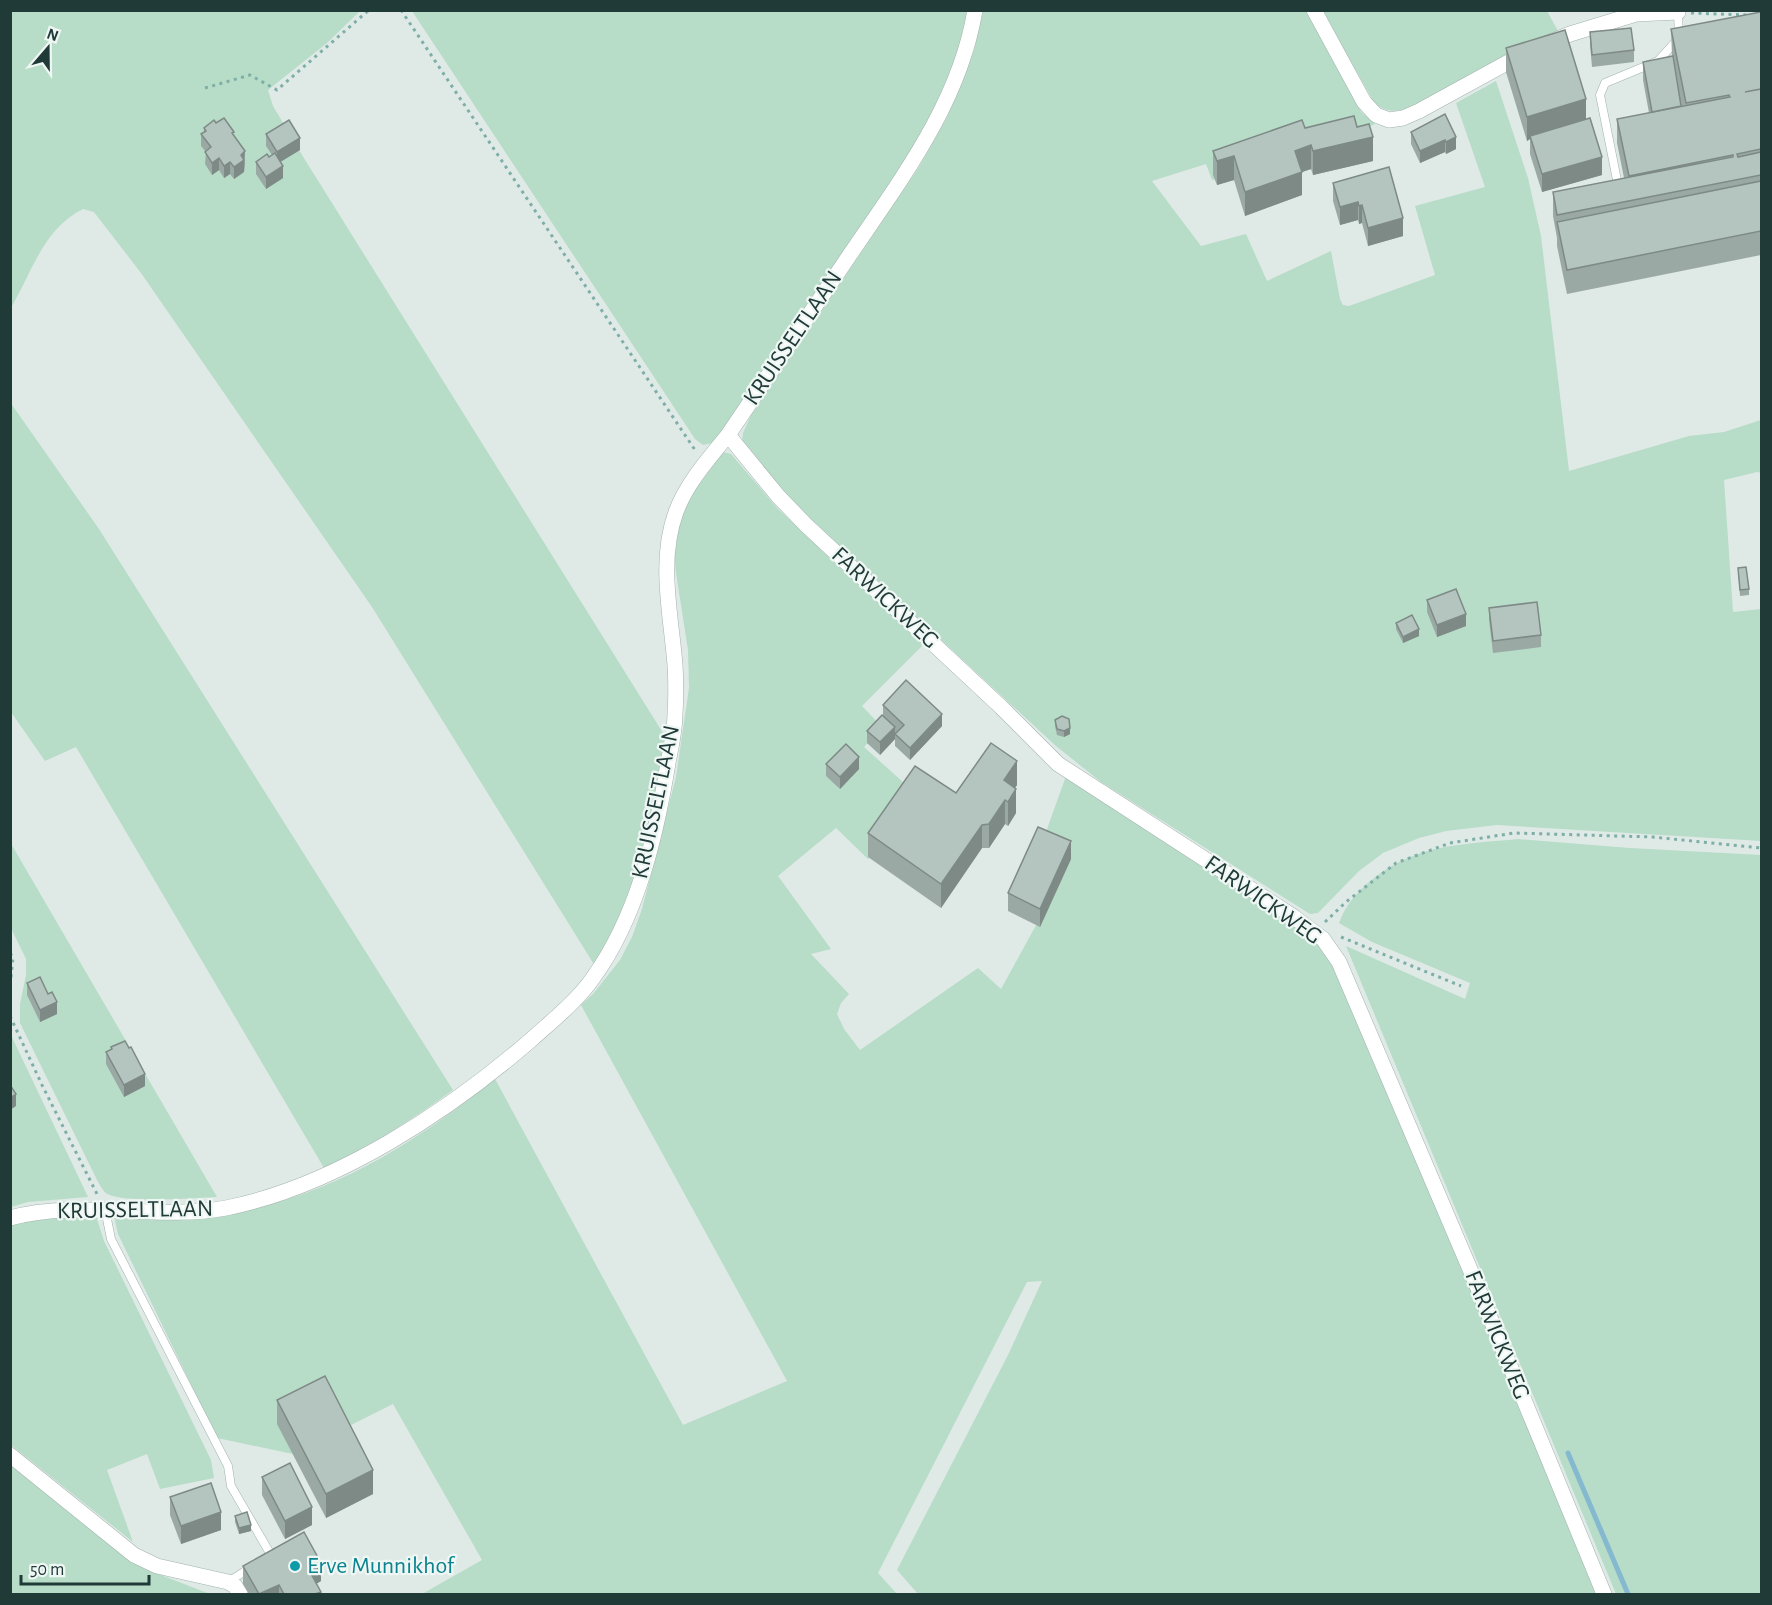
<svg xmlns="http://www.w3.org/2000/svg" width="1772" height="1605" font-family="'Alegreya Sans',sans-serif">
<rect width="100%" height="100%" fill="#dfeae7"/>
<g fill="#b7dcc7">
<path d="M11 11H360L327 43 268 90 273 106 302 155 668 741 630 904 595 966 372 607 141 273 94 212 83 209C43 229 32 272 11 308Z"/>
<polygon points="412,11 969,11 955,64 922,136 721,437 712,443 703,445 695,439"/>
<polygon points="983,11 1307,11 1361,112 1375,124 1346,137 1212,180 1206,164 1152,181 1201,246 1246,234 1267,281 1331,251 1340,299 1343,305 1349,306 1435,275 1415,206 1485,187 1456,103 1496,81 1528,178 1541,236 1569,471 1689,436 1724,432 1761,420 1761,473 1757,472 1724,480 1733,612 1761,609 1761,841 1497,825 1446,831 1419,838 1383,853 1359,871 1318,913 1310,914 1101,782 1056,746 780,491 742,442 743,433 751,415 919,167 946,119 961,85 974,50"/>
<path d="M1322 11H1547L1558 31 1417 106C1400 111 1387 115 1374 102Z"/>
<path d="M10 402 99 529 453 1090C412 1120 370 1146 324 1168L76 747 45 761 11 712Z"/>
<path d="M723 452 731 454 778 509 924 644 862 706 882 727 864 747 914 792 868 859 836 828 778 876 831 949 811 954 849 994 841 1003 837 1014 844 1029 860 1050 978 968 1001 989 1051 898 1027 885 1066 776 1291 921 1318 943 1337 964 1601 1594H918L897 1570 1008 1355 1042 1281 1027 1282 878 1573 897 1594H422L482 1560 393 1404 293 1454 217 1438 118 1234 115 1221 117 1216C146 1214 175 1213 204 1211 217 1211 232 1211 245 1209 337 1194 424 1136 495 1079L683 1425 787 1381 581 1005 593 994 620 960 632 937 642 909 676 777 689 688 688 650 676 573 673 543 684 505Z"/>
<path d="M1518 839 1630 848 1761 855V1594H1616L1346 946 1465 999 1470 983 1372 942 1339 923C1346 904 1357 892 1373 879 1416 844 1465 844 1518 839Z"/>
<path d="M10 842 217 1197C196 1198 122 1204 106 1193 103 1191 100 1185 98 1182L20 1023V1004L26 975V959L11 928Z"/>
<polygon points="10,1033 88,1197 28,1202 11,1207"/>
<polygon points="95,1213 104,1241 211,1460 214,1478 160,1489 147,1454 107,1470 133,1542 11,1445 10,1224"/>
<polygon points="10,1462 153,1572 210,1594 11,1594"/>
</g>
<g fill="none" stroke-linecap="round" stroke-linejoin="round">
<polyline stroke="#85b9d0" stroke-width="5" points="1568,1453 1628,1594"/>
<g stroke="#a2b2af" stroke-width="9">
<g id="lane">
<polyline points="1619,190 1600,95 1605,83 1658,61 1679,38 1678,12"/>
<polyline points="105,1209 111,1239 228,1466 231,1486 271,1555 267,1557"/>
<polyline points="228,1582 250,1568"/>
</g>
</g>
<g stroke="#a2b2af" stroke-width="16">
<g id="street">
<polyline points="1314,10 1364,102 1376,115 1389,120 1403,118 1419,111 1523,54"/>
<polyline points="1548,43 1570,34 1636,14 1678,12"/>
<polyline points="728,435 778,496 806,525 1001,707 1058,764 1294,917 1323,939 1339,962 1475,1281 1604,1594"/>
<path d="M10 1218C81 1199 155 1221 226 1208 336 1186 449 1111 532 1039 553 1020 577 1001 593 978 637 917 656 837 668 763 671 747 675 731 675 714 676 698 676 681 675 665 671 614 658 561 676 512 686 484 709 458 728 435 769 374 810 314 851 253 902 178 960 102 975 10"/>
<polyline points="10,1455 134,1555 157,1566 228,1582 235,1586 240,1594"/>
</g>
</g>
<g stroke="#7faea7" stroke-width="3" stroke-dasharray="3 4.5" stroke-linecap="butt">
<polyline points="401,10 695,450"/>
<polyline points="1691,13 1748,15"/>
<polyline points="205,88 250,75 277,90 369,10"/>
<polyline points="1325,922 1346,902 1396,863 1450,843 1514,833 1653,837 1762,848"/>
<polyline points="1341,937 1461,986"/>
<polyline points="10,953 13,957 10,988"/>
<polyline points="10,1016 42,1085 97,1194"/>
</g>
<use href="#lane" stroke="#fff" stroke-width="8"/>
<use href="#street" stroke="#fff" stroke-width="15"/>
</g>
<g fill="#9ba9a5">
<polygon points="1761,12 1761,255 1567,294 1557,246 1557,238 1553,216 1553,192 1624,178 1617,143 1617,119 1649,113 1643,80 1643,62 1672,57 1671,29"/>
<polygon points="1590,32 1634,50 1634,62 1592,67 1590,44"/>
<polygon points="1506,48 1586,119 1602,175 1542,192 1530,154 1530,139 1527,141 1506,72"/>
<polygon points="1445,114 1456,149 1446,154 1445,152 1420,163 1411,144 1411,132"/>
<polygon points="216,123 234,136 245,163 244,172 234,179 230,174 224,178 219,170 212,175 205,164 206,152 201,146 201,134 204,132 204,128"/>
<polygon points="1357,127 1373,161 1313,175 1311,169 1302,172 1302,195 1245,216 1234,180 1217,185 1213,175 1213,151 1305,128"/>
<polygon points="266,134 300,150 280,162 283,178 266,189 256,174 256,162 272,155 266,146"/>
<polygon points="1333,183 1403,236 1368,246 1362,223 1359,224 1358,220 1340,225 1333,201"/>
<polygon points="1738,568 1749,589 1749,595 1740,596"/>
<polygon points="1427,600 1466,626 1437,637 1427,612"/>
<polygon points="1489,608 1541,635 1541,647 1493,653 1489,620"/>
<polygon points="1396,623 1419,636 1403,643 1396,629"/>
<polygon points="883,705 942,726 910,760 895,746 895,739 880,755 867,743 867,731 883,716"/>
<polygon points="1055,720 1070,734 1064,737 1057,735 1055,726"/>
<polygon points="826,764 859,769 840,789 826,776"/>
<polygon points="1017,785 1015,788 1016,813 1008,826 1005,824 989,848 982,848 941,908 868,857 868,833 956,793"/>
<polygon points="1071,859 1040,927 1008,911 1008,893"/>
<polygon points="27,983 48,994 57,1014 40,1022 27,995"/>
<polygon points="111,1047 145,1086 124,1097 106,1064 106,1052 111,1049"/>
<polygon points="277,1400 373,1494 326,1518 277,1424"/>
<polygon points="262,1477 312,1525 285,1539 262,1495"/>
<polygon points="170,1497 221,1530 181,1544 170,1515"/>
<polygon points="235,1516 251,1531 239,1534 235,1522"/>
<polygon points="243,1566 321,1581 316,1584 321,1594 249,1594 243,1584"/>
</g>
<g fill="#7e8a86">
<polygon points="1586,99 1586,122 1530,136 1530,139 1527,141 1527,117"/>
<polygon points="1373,137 1373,161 1313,175 1313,151"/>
<polygon points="1456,137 1456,149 1446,154 1446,142"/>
<polygon points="300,138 300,150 277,164 277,152"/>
<polygon points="1445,140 1445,152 1420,163 1420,151"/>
<polygon points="1311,145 1311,169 1302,172 1302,195 1245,216 1245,192 1295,151"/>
<polygon points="245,151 244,172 234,179 234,167 241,155"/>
<polygon points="1234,156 1234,180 1217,185 1217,161"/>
<polygon points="1602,157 1602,175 1542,192 1542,174"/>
<polygon points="219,158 219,170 212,175 212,163"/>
<polygon points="230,162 230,174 224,178 224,166"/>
<polygon points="283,166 283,178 266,189 266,177"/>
<polygon points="1358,202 1358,220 1340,225 1340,207"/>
<polygon points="1362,205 1362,223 1359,224 1359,206"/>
<polygon points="1403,218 1403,236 1368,246 1368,228"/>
<polygon points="1466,614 1466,626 1437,637 1437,625"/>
<polygon points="1419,629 1419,636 1403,643 1403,637"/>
<polygon points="942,714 942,726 910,760 910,748"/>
<polygon points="895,727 895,739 880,755 880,742"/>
<polygon points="1070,728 1070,734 1064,737 1064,731"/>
<polygon points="859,757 859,769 840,789 840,777"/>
<polygon points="1017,761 1017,785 1006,801 1005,800 1005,824 989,848 989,824 1004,780"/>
<polygon points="1016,789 1016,813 1008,826 1008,802"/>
<polygon points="982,825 982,848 941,908 941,884"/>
<polygon points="1071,841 1071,859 1040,927 1040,909"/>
<polygon points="57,1002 57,1014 40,1022 40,1010"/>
<polygon points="145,1074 145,1086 124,1097 124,1085"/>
<polygon points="16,1094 16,1106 10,1110 10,1098"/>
<polygon points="373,1470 373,1494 326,1518 326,1494"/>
<polygon points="312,1507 312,1525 285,1539 285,1521"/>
<polygon points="221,1512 221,1530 181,1544 181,1526"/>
<polygon points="251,1525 251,1531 239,1534 239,1528"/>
<polygon points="321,1563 321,1581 309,1588 309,1570"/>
<polygon points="279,1585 279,1594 260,1594"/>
</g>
<g fill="#b4c5c0" stroke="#7e8a86" stroke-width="1.5">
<polygon points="1761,12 1761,89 1745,92 1761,89 1761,149 1737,154 1738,157 1761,152 1761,175 1557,215 1553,192 1733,157 1733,155 1629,176 1617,119 1730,97 1729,95 1686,103 1671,29"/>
<polygon points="1631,28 1634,50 1592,55 1590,32"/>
<polygon points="1565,30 1586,99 1527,117 1506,48"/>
<polygon points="1673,56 1681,106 1652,112 1643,62"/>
<polygon points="1445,114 1456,137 1446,142 1445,140 1420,151 1411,132"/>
<polygon points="1354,116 1357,127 1369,124 1373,137 1313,151 1311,145 1295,151 1302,172 1245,192 1234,156 1217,161 1213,151 1302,120 1305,128"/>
<polygon points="224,118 234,132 232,133 245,151 241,155 244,160 234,167 230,162 224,166 219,158 212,163 205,152 211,147 201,134 206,131 204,128 214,120 216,123"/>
<polygon points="1590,118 1602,157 1542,174 1530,136"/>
<polygon points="289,120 300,138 277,152 266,134"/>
<polygon points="275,153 283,166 266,177 256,162 267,154 269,157"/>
<polygon points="1389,167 1403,218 1368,228 1362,205 1359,206 1358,202 1340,207 1333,183"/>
<polygon points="1761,181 1761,231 1567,270 1557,222"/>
<polygon points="1746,567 1749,589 1740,590 1738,568"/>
<polygon points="1456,589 1466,614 1437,625 1427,600"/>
<polygon points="1537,602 1541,635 1493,641 1489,608"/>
<polygon points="1412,615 1419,629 1403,637 1396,623"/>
<polygon points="906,680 942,714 910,748 895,734 904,725 883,705"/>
<polygon points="882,715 895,727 880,742 867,731"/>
<polygon points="1062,716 1069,719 1070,728 1064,731 1057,729 1055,720"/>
<polygon points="991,743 1017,761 1004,780 1016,789 1008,802 1005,800 989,824 982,825 941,884 868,833 915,766 956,793"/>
<polygon points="846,744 859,757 840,777 826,764"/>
<polygon points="1038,827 1071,841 1040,909 1008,893"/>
<polygon points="40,977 48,994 52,992 57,1002 40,1010 27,983"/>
<polygon points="125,1041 129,1048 131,1047 145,1074 124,1085 106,1052 112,1049 111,1047"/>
<polygon points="10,1085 16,1094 10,1098"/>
<polygon points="325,1376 373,1470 326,1494 277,1400"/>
<polygon points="290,1463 312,1507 285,1521 262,1477"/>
<polygon points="211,1483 221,1512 181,1526 170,1497"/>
<polygon points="247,1512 251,1525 239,1528 235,1516"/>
<polygon points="304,1532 321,1563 309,1570 321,1592 315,1594 284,1594 279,1585 259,1594 243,1566"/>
</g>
<circle fill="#0f9aa8" stroke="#eff7f4" stroke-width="2" cx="295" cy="1566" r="6"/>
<g text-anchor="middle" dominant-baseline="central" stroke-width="4.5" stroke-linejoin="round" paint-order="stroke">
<g font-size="24" fill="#203a37" stroke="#eff7f4">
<text transform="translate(793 338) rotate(-56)">KRUISSELTLAAN</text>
<text transform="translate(885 598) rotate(43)">FARWICKWEG</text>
<text transform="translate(656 802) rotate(-78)">KRUISSELTLAAN</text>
<text transform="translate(1263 900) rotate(35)">FARWICKWEG</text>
<text transform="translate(135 1210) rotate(-1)">KRUISSELTLAAN</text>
<text transform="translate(1497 1335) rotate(68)">FARWICKWEG</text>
</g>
<g font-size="24" fill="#0d838f" stroke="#eff7f4" text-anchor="start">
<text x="307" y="1566">Erve Munnikhof</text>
</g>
</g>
<rect width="1772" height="1605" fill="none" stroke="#203a37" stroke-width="24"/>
<g transform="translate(48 48) rotate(20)" stroke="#eff7f4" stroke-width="4.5" paint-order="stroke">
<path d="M0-4.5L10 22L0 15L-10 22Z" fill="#203a37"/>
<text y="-9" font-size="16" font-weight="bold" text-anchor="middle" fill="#203a37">N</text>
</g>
<path d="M21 1575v9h128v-9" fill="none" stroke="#203a37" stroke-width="3"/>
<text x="30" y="1575" font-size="18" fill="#203a37" stroke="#eff7f4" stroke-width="4.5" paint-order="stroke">50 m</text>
</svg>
